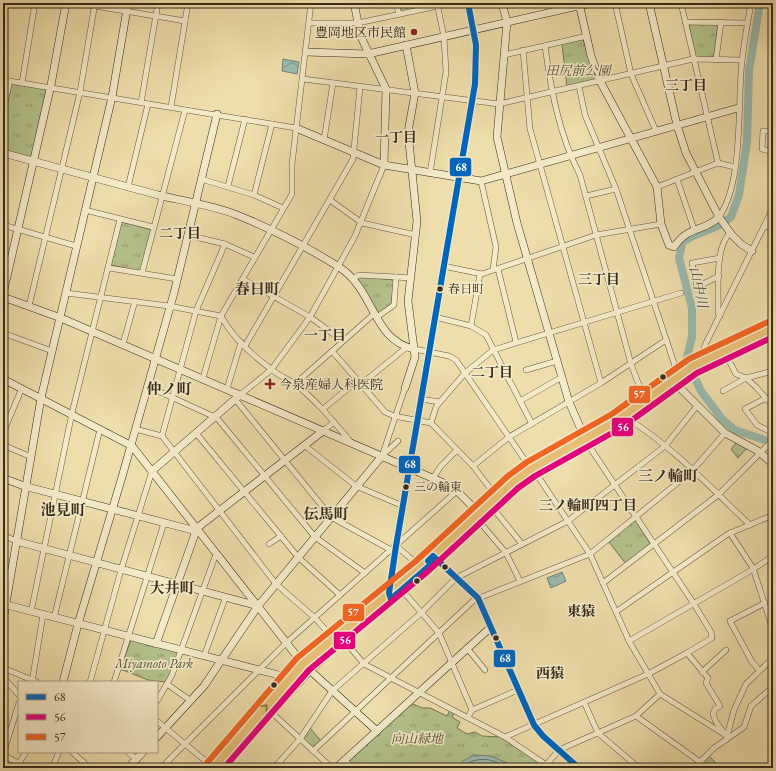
<svg xmlns="http://www.w3.org/2000/svg" width="776" height="771" font-family="'EB Garamond','Noto Serif JP',serif">
<defs>
<pattern id="grass-tufts" width="24" height="20" patternUnits="userSpaceOnUse"><rect width="24" height="20" fill="#b4c28c"/><path d="M3 7l-1-3M5 7V3M7 7l1-3M15 17l-1-3M17 17v-4M19 17l1-3" fill="none" stroke="#939e72"/></pattern>
<pattern id="water-waves" width="16" height="10" patternUnits="userSpaceOnUse"><rect width="16" height="10" fill="#9abbaf"/><path d="M0 5q4-4 8 0t8 0" fill="none" stroke="#7e988e"/></pattern>
</defs>
<rect width="100%" height="100%" fill="#eedeab"/>
<filter id="stains"><feTurbulence type="fractalNoise" baseFrequency=".005" numOctaves="4"/><feColorMatrix values="0 0 0 0 .2 0 0 0 0 .09 0 0 0 0 .02 0 0 0 .5 -.17"/></filter>
<radialGradient id="worn" r=".72"><stop offset=".6" stop-color="#630" stop-opacity="0"/><stop offset="1" stop-color="#630" stop-opacity=".3"/></radialGradient>
<g fill="url(#grass-tufts)" stroke="#747654">
<polygon points="399,3 434,3 434,4 401,12"/>
<polygon points="689,24 718,24 714,57 694,57"/>
<polygon points="583,39 596,80 567,87 562,44"/>
<polygon points="11,84 47,89 32,157 3,150 3,117"/>
<polygon points="123,222 152,230 141,270 139,271 111,265 121,223"/>
<polygon points="360,276 394,280 391,305 378,315 358,279"/>
<polygon points="737,442 747,448 738,458 731,449"/>
<polygon points="634,521 636,521 651,545 626,564 609,542"/>
<polygon points="131,640 177,651 178,653 171,672 165,682 148,680 120,669"/>
<polygon points="411,703 422,708 430,708 447,716 450,710 455,712 452,717 460,722 457,728 467,734 475,732 482,736 500,737 548,768 357,768 349,762 349,759"/>
<polygon points="310,728 321,741 314,748 303,739"/>
<polygon points="709,756 719,766 717,768 696,768"/>
</g>
<g fill="url(#water-waves)" stroke="#728174">
<polygon points="283,59 299,62 297,74 282,71"/>
<polygon points="562,572 566,581 551,588 547,578"/>
<polygon points="474,755 491,756 519,768 456,768 463,761"/>
</g>
<g fill="none" stroke-linecap="round" stroke-linejoin="round">
<path stroke="#687265" stroke-width="1" d="M461 768C476 755 492 758 508 768"/>
<polyline stroke="#9abbaf" stroke-width="8" points="760,3 749,71 747,142 739,195 731,217 720,225 693,236 684,241 682,244 679,258 692,308 692,337 686,361 694,376 701,391 722,419 735,430 768,441 773,446"/>
<g stroke="#63573f" stroke-width="6">
<g id="street">
<polyline points="77,3 185,21"/>
<polyline points="396,3 399,14"/>
<polyline points="615,3 631,74 656,131"/>
<polyline points="681,3 718,163"/>
<polyline points="685,22 748,23"/>
<polyline points="309,23 358,23 438,6"/>
<path d="M545 46C551 90 559 135 580 175L631 364 645 401"/>
<polyline points="523,50 530,129 601,383"/>
<polyline points="504,55 587,36"/>
<polyline points="716,60 721,22"/>
<polyline points="303,79 499,104 693,59 742,60"/>
<polyline points="3,80 296,128"/>
<polyline points="22,83 35,3"/>
<polyline points="579,86 585,115 616,189 676,369 676,377"/>
<polyline points="141,103 158,3"/>
<polyline points="171,107 188,3"/>
<polyline points="3,111 10,81"/>
<polyline points="773,131 763,131 762,149 773,152"/>
<polyline points="324,140 333,83"/>
<polyline points="3,163 5,153"/>
<polyline points="430,173 446,72 444,37 437,3"/>
<polyline points="201,179 254,195 283,208"/>
<polyline points="677,179 694,229"/>
<polyline points="481,181 496,247 493,270"/>
<polyline points="228,186 245,119"/>
<polyline points="128,187 148,104"/>
<polyline points="657,187 718,163 735,167"/>
<polyline points="254,195 272,124"/>
<polyline points="586,196 616,189"/>
<polyline points="330,200 362,223 416,235"/>
<polyline points="85,210 153,227"/>
<path d="M719 217C744 181 737 105 742 61 744 41 748 22 751 3"/>
<polyline points="3,225 76,246"/>
<polyline points="764,227 773,226"/>
<polyline points="187,235 225,244 254,257"/>
<polyline points="443,266 482,274 596,235 661,224"/>
<polyline points="109,268 177,279"/>
<polyline points="498,269 516,342"/>
<polyline points="142,273 185,110"/>
<polyline points="719,276 697,287 692,263 720,258"/>
<polyline points="396,277 410,278"/>
<polyline points="354,278 359,275 396,277 394,305 377,317"/>
<polyline points="243,279 310,317 343,341"/>
<path d="M66 293 169 306 221 316C232 337 252 355 271 369 278 375 287 379 295 384 316 400 333 421 350 441"/>
<polyline points="29,306 80,92 95,3"/>
<path d="M720 316 718 313C719 292 714 248 730 233"/>
<polyline points="435,317 471,326 486,335 532,424"/>
<polyline points="471,326 480,274"/>
<polyline points="3,333 52,351"/>
<polyline points="123,344 135,301"/>
<polyline points="245,346 353,159 360,87"/>
<polyline points="414,349 449,356 456,360 531,469"/>
<polyline points="332,351 385,412 394,416 431,423 473,466 496,496"/>
<polyline points="726,355 736,374 746,378 773,371"/>
<polyline points="700,362 705,345 773,208"/>
<polyline points="526,370 557,361"/>
<polyline points="203,378 221,316 292,194 292,164 311,3"/>
<polyline points="295,384 375,313"/>
<polyline points="360,385 407,347"/>
<polyline points="147,386 217,418 315,537 365,573"/>
<polyline points="227,389 241,342"/>
<polyline points="723,391 746,378 756,387 773,406"/>
<polyline points="240,395 271,370 310,317 355,236 384,165"/>
<polyline points="766,398 745,409 757,425 773,433"/>
<polyline points="235,399 331,517 391,550"/>
<polyline points="421,399 440,402 465,373 493,350 681,293"/>
<polyline points="520,401 562,377"/>
<polyline points="323,409 357,381"/>
<path d="M628 419C671 445 713 490 750 525"/>
<polyline points="431,423 436,407 440,402"/>
<polyline points="135,429 162,436 276,584 315,618 334,639"/>
<polyline points="323,431 334,422"/>
<polyline points="3,433 22,388"/>
<polyline points="196,433 298,557 340,595"/>
<polyline points="162,436 196,311 225,244"/>
<polyline points="587,443 694,604 711,632 712,638 687,653"/>
<polyline points="3,445 29,456"/>
<polyline points="304,445 356,486 403,506"/>
<polyline points="384,454 398,441"/>
<polyline points="382,456 405,388"/>
<polyline points="473,466 509,437 601,383 666,340"/>
<polyline points="535,472 590,554 629,641 660,694 727,736 726,740"/>
<polyline points="433,478 441,466 457,450"/>
<polyline points="492,507 522,544"/>
<polyline points="478,520 506,553 520,581"/>
<polyline points="730,533 753,568 773,630"/>
<polyline points="3,535 16,541"/>
<polyline points="269,544 281,536"/>
<polyline points="396,546 421,567"/>
<polyline points="433,556 478,598 534,725 543,736 579,768"/>
<polyline points="603,583 718,495 773,440"/>
<polyline points="402,590 439,633 472,710"/>
<polyline points="617,611 728,534 773,515"/>
<polyline points="31,612 72,413 120,219"/>
<polyline points="54,618 100,429"/>
<polyline points="343,639 364,664 505,737 545,764 547,764 559,750 636,716 660,694"/>
<polyline points="629,641 752,570 773,556"/>
<polyline points="467,648 485,670"/>
<polyline points="204,656 225,599"/>
<polyline points="3,668 37,682"/>
<polyline points="759,670 752,662 730,621 765,603"/>
<polyline points="702,672 726,650"/>
<polyline points="3,677 19,695"/>
<polyline points="32,682 43,615"/>
<polyline points="90,682 121,570 152,471"/>
<polyline points="114,682 164,523"/>
<polyline points="167,684 191,701"/>
<polyline points="157,701 172,675 216,554"/>
<polyline points="584,702 598,733 639,768"/>
<polyline points="271,712 332,768"/>
<polyline points="636,716 700,762"/>
<polyline points="468,717 472,710 518,690"/>
<polyline points="157,721 213,767"/>
<polyline points="727,736 734,710 746,684 773,658"/>
<polyline points="505,737 648,674 687,653 708,678 706,683 720,706 715,709 713,714 716,722 725,734"/>
<polyline points="313,751 474,600 590,554 692,471 725,433"/>
<polyline points="72,752 90,768"/>
<polyline points="128,752 136,759"/>
<polyline points="3,754 19,703"/>
<polyline points="3,755 28,768"/>
<polyline points="345,761 354,768"/>
<polyline points="19,763 26,752"/>
<polyline points="52,768 59,752"/>
<polyline points="161,768 286,643 458,490"/>
<polyline points="274,768 300,739 332,691 421,613 456,578 568,521 665,446 697,406"/>
<polyline points="694,768 714,748 744,727 751,706 773,687"/>
</g>
</g>
<g stroke="#352a1b" stroke-width="8">
<g id="secondary">
<polyline points="354,3 361,37 386,89 384,165"/>
<polyline points="502,3 507,22 497,137 517,223 569,402 587,443"/>
<path d="M579 3 591 56 600 81 657 187 661 224 669 245 674 247C690 224 703 233 719 217"/>
<polyline points="649,3 677,125 686,153 719,217 732,235 741,244 752,251"/>
<polyline points="3,10 4,3"/>
<polyline points="306,52 368,54 591,3"/>
<polyline points="296,128 384,165 481,181 738,108"/>
<path d="M3 153C54 167 106 181 158 195 183 201 212 205 237 215 272 229 307 247 339 267 375 290 372 340 414 349"/>
<polyline points="3,294 51,85 66,3"/>
<polyline points="3,297 61,318 453,487 482,516"/>
<polyline points="3,379 132,446 303,664 377,731"/>
<polyline points="676,384 725,433 758,451 773,464"/>
<polyline points="405,388 415,357 408,301 417,221 408,132 415,93 406,45"/>
<polyline points="152,471 240,395"/>
<polyline points="3,478 24,486 196,531 197,528 323,431"/>
<polyline points="16,541 258,606"/>
<polyline points="391,599 389,593 396,546 475,84 476,45 468,3"/>
<polyline points="3,604 290,678"/>
<polyline points="3,621 41,398 112,97 128,3"/>
<polyline points="156,644 196,531"/>
<polyline points="63,682 78,624 122,477 174,293 217,114"/>
<polyline points="157,737 204,686 258,606 382,456"/>
<polyline points="128,768 143,752"/>
<polyline points="336,768 491,627"/>
</g>
</g>
<g stroke="#352a1b" stroke-width="10">
<g id="highway">
<polyline points="233,754 309,670 348,635"/>
<polyline points="213,768 303,664 421,567 513,482 531,469 616,421 693,366 773,328"/>
</g>
</g>
<use href="#street" stroke="#f4eac8" stroke-width="5"/>
<use href="#secondary" stroke="#f4eac8" stroke-width="7"/>
<use href="#highway" stroke="#e7bf76" stroke-width="9"/>
<g stroke="#f4eac8" stroke-width="9">
<g id="bus-1">
<polyline points="436,560 391,599 389,593 396,546 475,84 476,45 468,3"/>
<polyline points="428,561 433,556 478,598 534,725 543,736 579,768"/>
</g>
</g>
<g stroke="#f4eac8" stroke-width="9">
<polyline id="bus-2" points="224,768 309,670 426,573 518,488 535,476 621,428 697,373 773,337"/>
</g>
<g stroke="#f4eac8" stroke-width="9">
<polyline id="bus-3" points="207,763 297,658 416,561 508,476 527,462 612,414 689,359 770,321"/>
</g>
<use href="#bus-1" stroke="#0065bd" stroke-width="6"/>
<use href="#bus-2" stroke="#e5007d" stroke-width="6"/>
<use href="#bus-3" stroke="#f26522" stroke-width="6"/>
</g>
<defs><path id="oneway-chevron" d="M-2-3.5L2.5 0L-2 3.5" fill="none" stroke-width="1.6" stroke-linecap="round" stroke-linejoin="round"/></defs>
<use stroke="#856d44" href="#oneway-chevron" transform="translate(265 707) rotate(-49)"/>
<g fill="#8f2418" stroke="#f4eac8" stroke-width="1.5">
<circle cx="414" cy="32" r="4"/>
<path d="M268 378h4v4h4v4h-4v4h-4v-4h-4v-4h4z"/>
</g>
<g fill="#352a1b" stroke="#f4eac8" stroke-width="1.5">
<circle cx="440" cy="289" r="3.5"/>
<circle cx="663" cy="377" r="3.5"/>
<circle cx="406" cy="487" r="3.5"/>
<circle cx="445" cy="567" r="3.5"/>
<circle cx="417" cy="581" r="3.5"/>
<circle cx="496" cy="638" r="3.5"/>
<circle cx="274" cy="685" r="3.5"/>
</g>
<g text-anchor="middle" dominant-baseline="central" stroke-width="3.5" stroke-linejoin="round" paint-order="stroke">
<g font-size="12" fill="#352a1b" stroke="#f4eac8" text-anchor="start">
<text x="448" y="289">春日町</text>
<text x="414" y="487">三の輪東</text>
</g>
<g font-size="13" fill="#352a1b" stroke="#f4eac8" text-anchor="end">
<text x="406" y="32">豊岡地区市民館</text>
<text x="279" y="384" text-anchor="start">今泉産婦人科医院</text>
</g>
<g font-size="13" font-style="italic" fill="#555037" stroke="#f4eac8">
<text x="578" y="70">田尻前公園</text>
<text x="154" y="663">Miyamoto Park</text>
<text x="417" y="738">向山緑地</text>
</g>
<g font-size="14" font-weight="bold" fill="#352a1b" stroke="#f4eac8">
<text x="686" y="85">三丁目</text>
<text x="396" y="137">一丁目</text>
<text x="180" y="233">二丁目</text>
<text x="599" y="279">三丁目</text>
<text x="325" y="335">一丁目</text>
<text x="492" y="372">二丁目</text>
<text x="588" y="505">三ノ輪町四丁目</text>
<text x="581" y="611">東猿</text>
<text x="550" y="673">西猿</text>
</g>
<g font-size="14" font-style="italic" fill="#4e4e40" stroke="#f4eac8">
<text transform="translate(699 287) rotate(78)">山中川</text>
</g>
<g font-size="15" font-weight="bold" fill="#352a1b" stroke="#f4eac8">
<text x="257" y="288">春日町</text>
<text x="169" y="388">仲ノ町</text>
<text x="668" y="475">三ノ輪町</text>
<text x="63" y="509">池見町</text>
<text x="326" y="513">伝馬町</text>
<text x="172" y="587">大井町</text>
</g>
</g>
<g stroke="#f4eac8" stroke-width="1.5">
<rect x="449" y="157" width="23" height="20" rx="4" fill="#0065bd"/>
<rect x="628" y="385" width="23" height="19" rx="4" fill="#f26522"/>
<rect x="611" y="417" width="23" height="20" rx="4" fill="#e5007d"/>
<rect x="398" y="455" width="23" height="19" rx="4" fill="#0065bd"/>
<rect x="342" y="603" width="23" height="19" rx="4" fill="#f26522"/>
<rect x="333" y="631" width="23" height="19" rx="4" fill="#e5007d"/>
<rect x="493" y="649" width="23" height="19" rx="4" fill="#0065bd"/>
</g>
<g font-size="11" text-anchor="middle" font-weight="bold" fill="#fff">
<text x="461" y="171">68</text>
<text x="639" y="398">57</text>
<text x="623" y="431">56</text>
<text x="410" y="468">68</text>
<text x="353" y="616">57</text>
<text x="345" y="644">56</text>
<text x="505" y="662">68</text>
</g>
<rect width="776" height="771" fill="none" stroke="#eedeab" stroke-width="16"/>
<rect x="4" y="4" width="768" height="763" fill="none" stroke="#352a1b" stroke-width="2"/>
<rect x="8" y="8" width="760" height="755" fill="none" stroke="#352a1b"/>
<rect x="18" y="681" width="140" height="72" fill="#f4eac8" stroke="#a89d83"/>
<rect x="26" y="694" width="20" height="6" fill="#0065bd" stroke="#a89d83"/>
<text x="54" y="701" font-size="12" fill="#352a1b">68</text>
<rect x="26" y="714" width="20" height="6" fill="#e5007d" stroke="#a89d83"/>
<text x="54" y="721" font-size="12" fill="#352a1b">56</text>
<rect x="26" y="734" width="20" height="6" fill="#f26522" stroke="#a89d83"/>
<text x="54" y="741" font-size="12" fill="#352a1b">57</text>
<rect width="100%" height="100%" filter="url(#stains)"/>
<rect width="100%" height="100%" fill="url(#worn)"/>
</svg>
